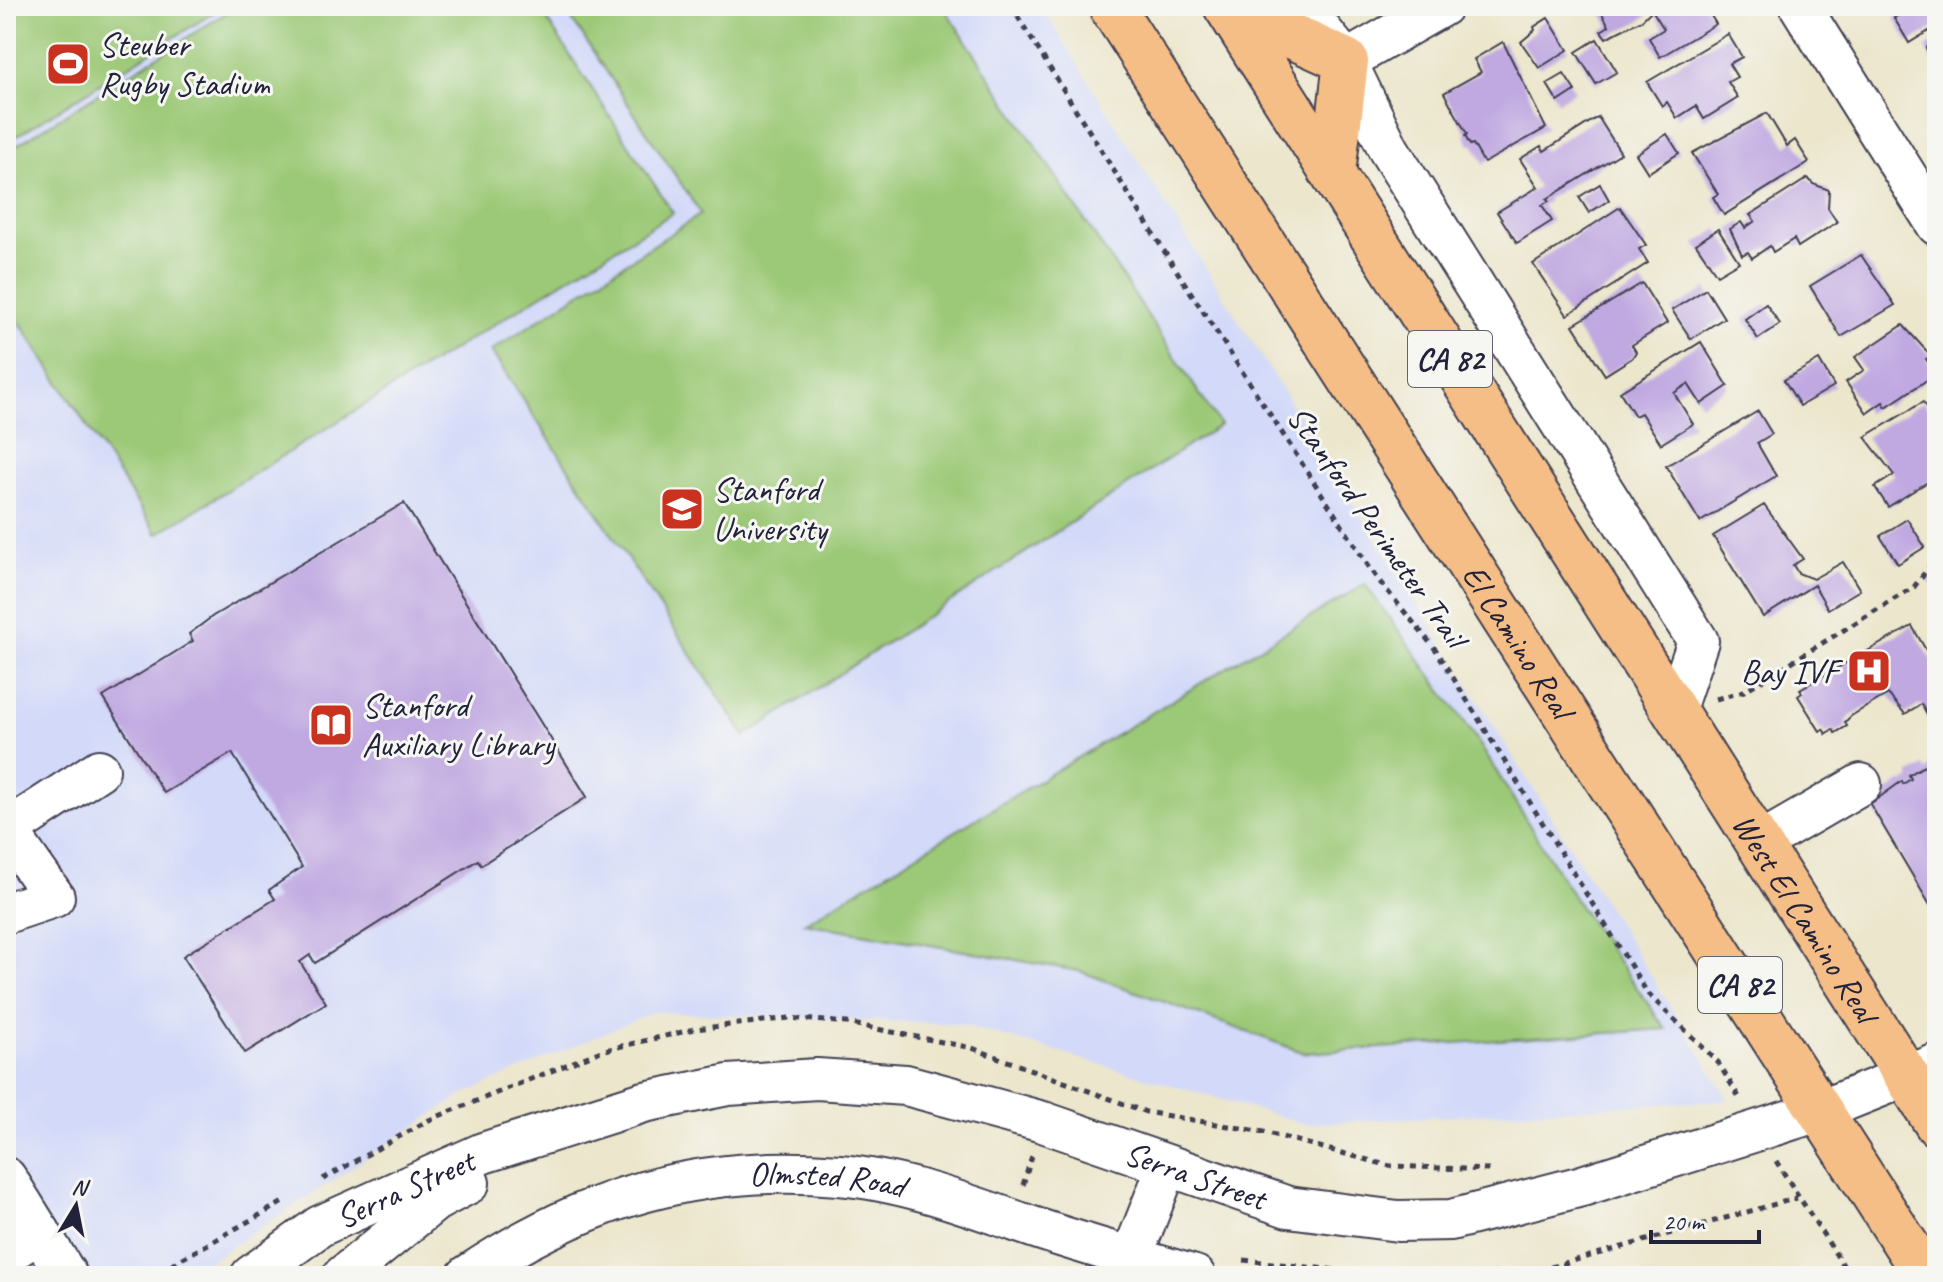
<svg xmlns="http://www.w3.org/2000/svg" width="1943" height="1282" font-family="Caveat,sans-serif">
<rect width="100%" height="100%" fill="#f6f6f2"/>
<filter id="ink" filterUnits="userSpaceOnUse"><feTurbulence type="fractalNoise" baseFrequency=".0125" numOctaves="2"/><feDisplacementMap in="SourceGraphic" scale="16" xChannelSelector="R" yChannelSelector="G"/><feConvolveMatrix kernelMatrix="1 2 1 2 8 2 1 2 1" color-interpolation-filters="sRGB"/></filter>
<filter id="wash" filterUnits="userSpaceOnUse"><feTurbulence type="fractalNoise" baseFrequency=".006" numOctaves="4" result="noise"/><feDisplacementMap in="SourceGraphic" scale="32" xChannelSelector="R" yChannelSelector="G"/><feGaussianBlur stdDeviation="1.8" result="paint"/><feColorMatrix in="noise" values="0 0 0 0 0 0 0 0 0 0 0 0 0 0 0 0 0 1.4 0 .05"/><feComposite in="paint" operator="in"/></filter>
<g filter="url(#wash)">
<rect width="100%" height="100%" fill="#ece6cc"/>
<polygon fill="#d2d9f9" points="6,6 1041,6 1729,1100 1306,1124 960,1024 653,1012 464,1094 187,1276 6,1276"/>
<g fill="#9cc977" stroke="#5f7659" stroke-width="2">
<polygon points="6,6 224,6 15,137 6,122"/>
<polygon points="237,6 538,6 673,213 157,534 6,301 6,152"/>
<polygon points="563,6 943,6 1220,425 745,736 491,351 701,214"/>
<polygon points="1365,584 1474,735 1579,906 1666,1029 1305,1053 1079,971 804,923"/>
</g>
<g id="blocks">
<g fill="#c0a8e1">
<polygon points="1598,6 1705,6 1716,24 1660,57 1649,38 1664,29 1652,10 1642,20 1606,38 1601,31 1609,26"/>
<polygon points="1913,6 1937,6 1937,26 1909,43 1894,18"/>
<polygon points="1548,18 1568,50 1539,68 1521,42 1535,30 1534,27"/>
<polygon points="1728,34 1742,57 1729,64 1737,77 1728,82 1738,98 1704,119 1696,106 1677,118 1667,102 1662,106 1647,82"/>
<polygon points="1597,39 1617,72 1596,84 1576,52"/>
<polygon points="1937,41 1937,72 1926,48"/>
<polygon points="1503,42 1546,128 1484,163 1473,144 1470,145 1465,136 1467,134 1444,93 1481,72 1474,59"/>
<polygon points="1564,74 1575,91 1558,102 1547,84"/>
<polygon points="1767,113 1787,146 1795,140 1809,162 1724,215 1713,197 1718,194 1692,153"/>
<polygon points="1598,117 1621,153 1547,199 1549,201 1542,205 1552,221 1517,243 1497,212 1538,187 1520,159 1541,146 1544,151"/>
<polygon points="1667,134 1679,153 1648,173 1636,154"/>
<polygon points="1808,178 1813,184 1829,190 1828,208 1837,222 1798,247 1794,239 1773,252 1770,246 1752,258 1748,252 1742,255 1730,229 1741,222 1745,228 1755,221 1750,215"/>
<polygon points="1600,184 1609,200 1589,213 1579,197"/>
<polygon points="1620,207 1646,245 1639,249 1648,263 1567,315 1533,264"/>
<polygon points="1718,229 1739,262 1717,275 1696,244"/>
<polygon points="1861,255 1895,305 1841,337 1810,286"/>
<polygon points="1642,283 1667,323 1632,345 1636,352 1632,358 1605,375 1573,325"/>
<polygon points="1706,289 1724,318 1691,339 1672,310"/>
<polygon points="1766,304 1780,324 1758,339 1745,319"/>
<polygon points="1903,325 1931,356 1926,359 1936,374 1886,407 1883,402 1867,413 1846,382 1864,370 1855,357"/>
<polygon points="1701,342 1728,386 1701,404 1688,384 1674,393 1693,424 1661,444 1641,413 1635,416 1620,392"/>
<polygon points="1819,360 1834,386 1800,406 1784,380"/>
<polygon points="1923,402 1937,420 1937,476 1888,507 1875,487 1894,475 1865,437"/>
<polygon points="1758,411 1772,434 1757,443 1776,476 1700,522 1666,466"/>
<polygon points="404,503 587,797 481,865 478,860 315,963 310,955 300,962 326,1003 245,1053 183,956 275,899 269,890 302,867 232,753 164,793 103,697 193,641 189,634 213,616"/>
<polygon points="1764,505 1803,559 1793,565 1798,573 1813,579 1843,562 1860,590 1828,609 1814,585 1763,617 1713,536"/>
<polygon points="1907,519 1925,547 1898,564 1880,536"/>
<polygon points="1937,569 1937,588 1928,581"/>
<polygon points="1912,626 1937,669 1937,721 1932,724 1921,704 1905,714 1888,694 1851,716 1845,722 1847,726 1835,733 1833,729 1826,734 1823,729 1820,731 1798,696 1802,693 1800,689"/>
<polygon points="1937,758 1937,907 1933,910 1870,804 1902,781 1903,784 1911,779 1909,775 1924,766 1926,770 1934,764 1932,761"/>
</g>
</g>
</g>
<g filter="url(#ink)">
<use href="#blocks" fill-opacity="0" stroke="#403f51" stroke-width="2"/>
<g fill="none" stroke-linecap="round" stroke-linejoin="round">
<g stroke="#403f51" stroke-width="44">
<g id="minor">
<polyline points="1301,6 1346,61 1389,150 1698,641 1674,712"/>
<polyline points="1800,6 1937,225"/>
<polyline points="1346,61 1442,6"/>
<polyline points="1758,844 1861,784"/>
<polyline points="6,913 54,897 7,830 99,770"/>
<polyline points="6,1178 67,1276"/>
<polyline points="6,1254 40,1232"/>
<polyline points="1132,1256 1167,1167"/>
<path id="s1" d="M251 1276 320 1226 483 1153 644 1102 728 1085 817 1079 906 1085 1043 1122 1288 1207 1398 1221 1451 1220 1582 1186 1819 1111 1937 1064"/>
<polyline points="343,1276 435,1201 469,1183"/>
<path id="s2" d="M467 1276C583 1198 698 1163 839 1175 900 1180 964 1203 1021 1223 1078 1243 1137 1259 1195 1276"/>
</g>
</g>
<g stroke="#403f51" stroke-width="48">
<g id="major">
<path id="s3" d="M1111 6 1926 1276"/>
<path id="s4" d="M1226 6 1937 1124"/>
<polyline points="1226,6 1346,61 1333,174"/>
</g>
</g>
<g stroke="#403f51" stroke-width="5" stroke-dasharray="6 6" stroke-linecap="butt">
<polyline points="1011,6 1171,262 1375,576 1436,650 1648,994 1717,1061 1739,1097"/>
<polyline points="1716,699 1744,691 1914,587 1937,556"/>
<polyline points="1776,1161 1850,1276"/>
<polyline points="323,1179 429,1120 601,1051 695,1029 790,1018 847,1023 972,1048 1146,1112 1264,1132 1390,1166 1489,1170"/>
<polyline points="1023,1185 1032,1156"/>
<polyline points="1244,1260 1391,1276"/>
<polyline points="151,1276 283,1202"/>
<polyline points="1455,1276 1540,1270 1797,1198"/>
</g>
<use href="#minor" stroke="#fff" stroke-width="40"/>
<use href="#major" stroke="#f6be87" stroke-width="44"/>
</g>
</g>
<defs>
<g id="stadium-square" transform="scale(2.3)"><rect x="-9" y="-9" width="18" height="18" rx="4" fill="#c8321e" stroke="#f6f6f2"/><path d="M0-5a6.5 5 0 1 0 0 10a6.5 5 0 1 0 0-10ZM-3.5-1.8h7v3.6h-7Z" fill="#fff"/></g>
<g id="university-square" transform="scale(2.3)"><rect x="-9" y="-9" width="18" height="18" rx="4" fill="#c8321e" stroke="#f6f6f2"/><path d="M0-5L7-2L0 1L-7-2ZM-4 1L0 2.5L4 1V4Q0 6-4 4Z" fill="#fff"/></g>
<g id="hospital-square" transform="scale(2.3)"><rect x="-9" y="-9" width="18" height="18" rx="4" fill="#c8321e" stroke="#f6f6f2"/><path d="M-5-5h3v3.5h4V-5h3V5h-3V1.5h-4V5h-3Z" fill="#fff"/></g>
<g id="library-square" transform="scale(2.3)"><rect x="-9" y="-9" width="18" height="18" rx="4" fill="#c8321e" stroke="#f6f6f2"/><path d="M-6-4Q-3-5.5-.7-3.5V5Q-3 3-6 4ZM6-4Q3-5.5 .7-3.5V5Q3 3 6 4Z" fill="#fff"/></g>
</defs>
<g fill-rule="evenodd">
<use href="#stadium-square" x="68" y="64"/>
<use href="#university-square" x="682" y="509"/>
<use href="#hospital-square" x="1869" y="671"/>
<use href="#library-square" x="331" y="725"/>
</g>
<g text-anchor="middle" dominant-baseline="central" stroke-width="6" stroke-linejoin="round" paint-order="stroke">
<g fill="#f6f6f2" stroke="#626272" stroke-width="2">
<rect x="1408" y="331" width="84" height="56" rx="6"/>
<rect x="1698" y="957" width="84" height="56" rx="6"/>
</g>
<g font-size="32" font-weight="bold" fill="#22223b">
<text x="1450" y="359">CA 82</text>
<text x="1740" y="985">CA 82</text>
</g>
<g font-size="34" fill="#22223b" stroke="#f6f6f2" text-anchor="start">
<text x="99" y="44">Steuber<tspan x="99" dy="39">Rugby Stadium</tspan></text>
<text x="713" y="489">Stanford<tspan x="713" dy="39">University</tspan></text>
<text x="1838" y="671" text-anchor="end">Bay IVF</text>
<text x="362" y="705">Stanford<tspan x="362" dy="39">Auxiliary Library</tspan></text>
</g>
<g font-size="34" fill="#22223b" stroke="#f6f6f2">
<text transform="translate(1377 526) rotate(55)">Stanford Perimeter Trail</text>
<text stroke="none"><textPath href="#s3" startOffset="754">El Camino Real</textPath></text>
<text stroke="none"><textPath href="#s4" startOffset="1080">West El Camino Real</textPath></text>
<text stroke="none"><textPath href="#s1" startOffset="1000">Serra Street</textPath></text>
<text stroke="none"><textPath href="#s2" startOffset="382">Olmsted Road</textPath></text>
<text stroke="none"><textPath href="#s1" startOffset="178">Serra Street</textPath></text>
</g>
</g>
<rect width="1943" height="1282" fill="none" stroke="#f6f6f2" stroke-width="32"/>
<g transform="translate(76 1206) rotate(10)" stroke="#f6f6f2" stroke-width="6" paint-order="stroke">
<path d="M0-6L14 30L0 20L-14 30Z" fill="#22223b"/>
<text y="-12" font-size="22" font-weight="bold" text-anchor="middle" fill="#22223b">N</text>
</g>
<path d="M1651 1230v12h108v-12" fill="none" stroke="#22223b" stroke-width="4"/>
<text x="1663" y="1230" font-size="24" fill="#22223b" stroke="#f6f6f2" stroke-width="6" paint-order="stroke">20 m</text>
</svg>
